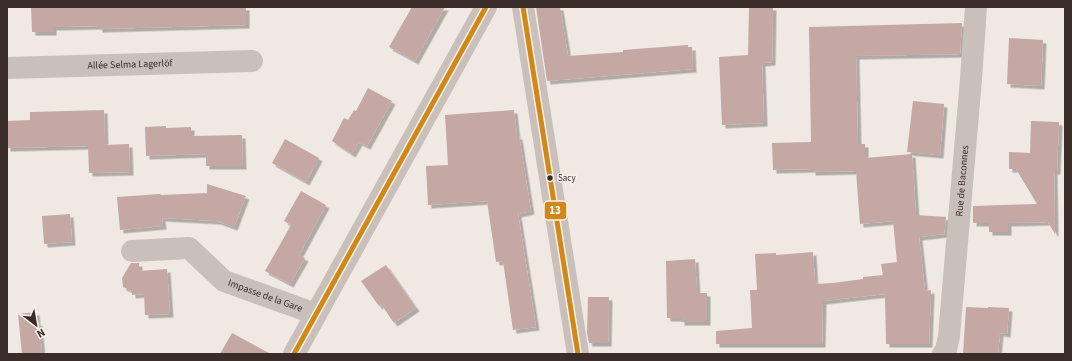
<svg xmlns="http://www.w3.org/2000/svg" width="1072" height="361" font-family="'Source Sans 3',sans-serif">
<defs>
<filter id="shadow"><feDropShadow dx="3.5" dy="3.5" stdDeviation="0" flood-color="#0004"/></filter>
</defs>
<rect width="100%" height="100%" fill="#efe8e3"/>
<g fill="#c5a8a3" filter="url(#shadow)">
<polygon points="31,7 246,7 246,25 99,29 99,26 53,27 53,32 32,32"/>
<polygon points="412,7 445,7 415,61 389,47"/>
<polygon points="536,7 560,7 568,56 623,52 623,50 688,45 688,47 692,47 693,69 547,81"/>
<polygon points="749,7 773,7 772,62 762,63 764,123 722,125 719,57 748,55"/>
<polygon points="962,23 960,54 856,56 858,144 865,144 865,158 912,154 916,215 946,217 944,234 919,237 925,291 931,290 929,344 886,344 885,294 823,301 822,344 716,344 716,331 752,328 750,290 757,290 755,254 776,253 776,255 813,252 815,284 833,283 863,279 863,277 883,275 881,264 897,262 893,221 860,224 856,171 812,172 812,169 773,170 772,143 811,142 809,27"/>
<polygon points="1009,38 1043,40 1041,86 1007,84"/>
<polygon points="368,88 392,101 367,146 359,142 352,154 332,141 344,118 348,120 354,110 356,111"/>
<polygon points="913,101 944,104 940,155 907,152"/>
<polygon points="104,110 105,145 129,144 130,172 89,173 88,146 7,148 7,121 30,120 30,112"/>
<polygon points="514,110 517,136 519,136 531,211 518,214 536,327 513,330 503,261 496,262 487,201 428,205 426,166 448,165 445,115"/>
<polygon points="1031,121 1059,122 1057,171 1054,171 1055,234 1048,222 1008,223 1008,232 989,232 989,223 973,223 973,206 1037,204 1016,169 1009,169 1009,152 1030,153"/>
<polygon points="166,126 166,128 191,127 191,136 242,135 243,166 206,166 206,154 146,156 145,127"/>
<polygon points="285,139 319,158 306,182 272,163"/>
<polygon points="207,184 246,196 234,227 217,221 162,218 163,226 120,230 117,197 160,194 161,195 207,193"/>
<polygon points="301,191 326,205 299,255 305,258 290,284 265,271 291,225 284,221"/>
<polygon points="70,214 72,242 44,244 42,216"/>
<polygon points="695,259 697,293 707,293 707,322 681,322 681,318 667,318 666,261"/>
<polygon points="131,263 139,263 139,271 167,269 170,314 145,315 144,294 132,295 132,291 123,287 122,278"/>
<polygon points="386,265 416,308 394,323 381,304 379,306 361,281"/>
<polygon points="588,297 609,297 608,343 589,343 587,333"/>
<polygon points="966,307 988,308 988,307 1009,308 1007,334 1000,333 998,354 963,354"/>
<polygon points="36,312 37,323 39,322 42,354 22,354 18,314"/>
<polygon points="232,333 271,354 220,354"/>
</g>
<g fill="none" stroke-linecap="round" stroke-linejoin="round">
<g stroke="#c9c0bb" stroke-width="22">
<path id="s1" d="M7 68 252 61"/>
<path id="s2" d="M132 251 189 248 224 281 316 314"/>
<polyline points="294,354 486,7"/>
<path id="s3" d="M943 354 946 350 949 336 971 79 976 7"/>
</g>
<polyline stroke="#c9c0bb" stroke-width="22" points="523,7 578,354"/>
<g stroke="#fcf1ea" stroke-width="8">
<g id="bus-1">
<polyline points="523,7 578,354"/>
<polyline points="294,354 486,7"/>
</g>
</g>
<use href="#bus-1" stroke="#d08918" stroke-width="5"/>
</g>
<circle fill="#3a2c28" stroke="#fcf1ea" stroke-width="1.5" cx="550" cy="178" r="3.5"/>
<g text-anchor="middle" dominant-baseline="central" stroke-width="3" stroke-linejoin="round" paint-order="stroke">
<g font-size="9" fill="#3a2c28" stroke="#fcf1ea" text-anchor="start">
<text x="558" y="178">Sacy</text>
</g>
<g font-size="10" fill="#3a2c28" stroke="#fcf1ea">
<text stroke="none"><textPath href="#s1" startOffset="123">Allée Selma Lagerlöf</textPath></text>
<text stroke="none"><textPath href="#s3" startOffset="175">Rue de Baconnes</textPath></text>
<text stroke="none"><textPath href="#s2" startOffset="149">Impasse de la Gare</textPath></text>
</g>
</g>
<rect stroke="#fcf1ea" stroke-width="1.5" x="544" y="201" width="23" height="19" rx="4" fill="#d08918"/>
<g font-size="11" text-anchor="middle" font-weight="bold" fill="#fff">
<text x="555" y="214">13</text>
</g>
<rect width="1072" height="361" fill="none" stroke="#3a2c28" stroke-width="16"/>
<g transform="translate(36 325) rotate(149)" stroke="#fcf1ea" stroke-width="3" paint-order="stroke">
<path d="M0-3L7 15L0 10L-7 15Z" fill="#3a2c28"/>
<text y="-6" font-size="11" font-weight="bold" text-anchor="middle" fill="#3a2c28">N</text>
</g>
</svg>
